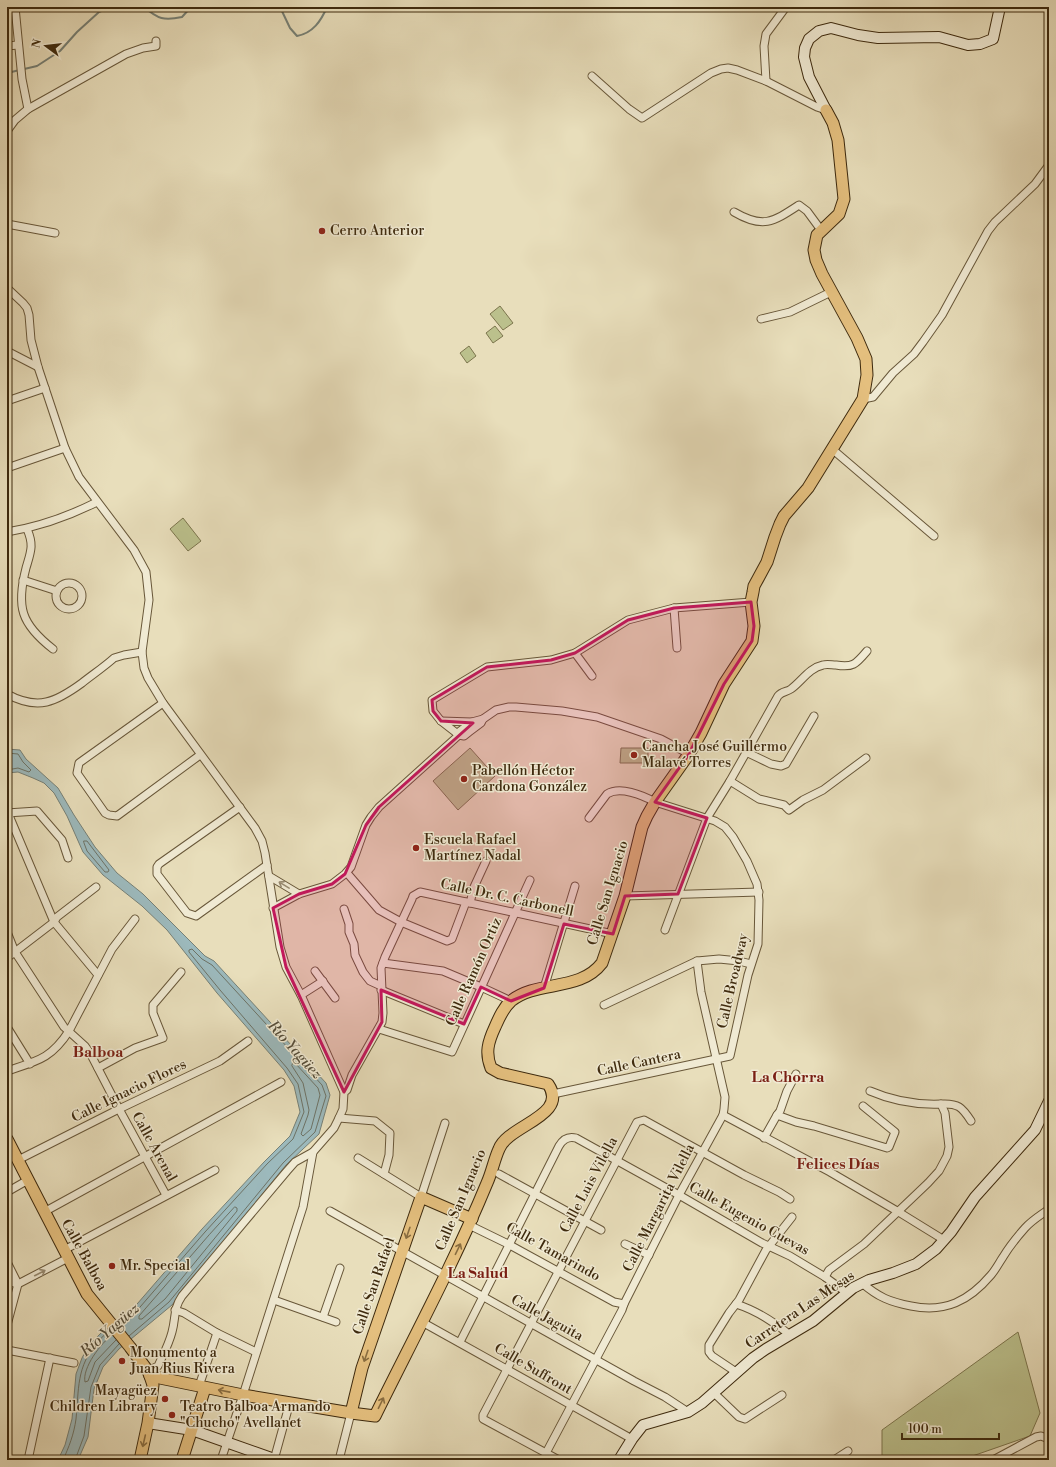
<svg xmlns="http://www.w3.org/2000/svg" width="1056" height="1467" font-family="'Libre Bodoni',serif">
<rect width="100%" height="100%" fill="#e8debb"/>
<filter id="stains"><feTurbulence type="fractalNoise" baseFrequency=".005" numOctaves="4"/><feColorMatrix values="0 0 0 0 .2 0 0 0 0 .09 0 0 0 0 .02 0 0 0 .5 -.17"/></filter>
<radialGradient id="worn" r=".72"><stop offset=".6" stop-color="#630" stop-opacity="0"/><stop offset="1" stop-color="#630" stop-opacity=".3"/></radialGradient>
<g fill="#bbc08c" stroke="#7c754d">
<polygon points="500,306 513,323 503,330 490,314"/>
<polygon points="495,326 503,336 493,343 486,333"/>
<polygon points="469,346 476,356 467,363 460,353"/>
<polygon points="183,518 201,541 188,551 170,529"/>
<polygon points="470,748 495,776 458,810 433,781"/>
<polygon points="621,748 648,748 648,763 620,763"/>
<polygon points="1018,1332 1040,1413 1030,1436 961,1460 882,1460 882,1430"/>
</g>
<polygon fill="#9cb9bc" stroke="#768076" points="7,749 20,750 26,759 58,788 74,815 95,847 117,873 143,894 205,956 214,961 326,1083 330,1095 319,1134 286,1165 172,1305 119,1349 103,1367 94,1389 88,1437 78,1460 58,1460 65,1445 72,1419 76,1374 82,1358 89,1345 104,1330 131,1311 202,1229 264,1162 290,1136 300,1112 294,1086 284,1070 217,993 167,930 142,906 103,875 83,852 67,816 54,793 44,783 33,778 18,772 7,773"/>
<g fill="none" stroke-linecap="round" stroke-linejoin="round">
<g stroke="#6d7265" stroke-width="1">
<polyline points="7,753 18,754 23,762 31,770 29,772 18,768 7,770"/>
<polygon points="84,841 87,841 109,870 108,872 105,872 87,851 84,843"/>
<polygon points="293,1063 295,1063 318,1088 320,1095 311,1129 303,1136 301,1134 308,1115 309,1110 303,1083 292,1066"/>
<polygon points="235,1207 237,1208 237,1211 165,1299 142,1319 139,1319 139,1316 209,1235"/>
<polyline points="120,1324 134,1314 205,1232 267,1164 293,1139 304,1112 298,1084 287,1068 220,990 189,952 189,950 192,949 202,959 212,965 322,1085 326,1096 315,1132 283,1163 169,1302 129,1336"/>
<path d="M112 1335C101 1343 82 1368 85 1382L88 1381 95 1362 116 1340"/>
<path d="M63 1460C69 1447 74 1434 76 1419 79 1390 76 1366 98 1342 101 1338 105 1334 109 1331"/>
<polyline points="75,1460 84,1436 91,1387 100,1365 119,1344"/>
</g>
<g stroke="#768076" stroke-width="2">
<path d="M144 7C158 19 164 21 182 17L191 7"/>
<path d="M280 7 290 28 297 36C313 33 321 21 327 7"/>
<polyline points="7,73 37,66 60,51 77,32 99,12 106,9 119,7"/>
</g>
<g stroke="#685739" stroke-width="9">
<g id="street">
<polyline points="15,7 22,79 28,109"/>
<polyline points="7,46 18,45"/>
<polyline points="592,76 629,109 642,118 711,73 721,69 728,68 737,70 766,81 817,107 826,110"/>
<polyline points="766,81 764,46 766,34 786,7"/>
<polyline points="7,131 15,120 28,109 126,54 143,48 156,46 156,41"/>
<path d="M734 212C763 229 773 222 799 205L807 211 821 230"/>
<polyline points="7,224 55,233"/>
<polyline points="7,288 23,303 27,308 29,315 31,340 38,367 65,448 79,477 134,550 146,572 149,600 142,652 144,668 148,678 163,703 255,828 262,841 265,853 280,947 286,967 301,995 344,1092 343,1109 339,1118 334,1128 313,1152 303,1207 243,1395 221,1460"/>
<polyline points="761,319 790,312 831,292"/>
<polyline points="7,351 38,367"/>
<polyline points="863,399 873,397 893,373 914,354 923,342 942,315 988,231 995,222 1035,184 1049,165"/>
<polyline points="7,401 45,388"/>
<polyline points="832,449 934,536"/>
<polyline points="7,468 65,448"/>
<path d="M27 529C34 545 31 551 26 568 16 607 21 624 53 649"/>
<path d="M7 532C38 527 69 516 97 502"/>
<polyline points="23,580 57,591"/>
<circle cx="69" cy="596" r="13"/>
<polyline points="674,608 677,648"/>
<polyline points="575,653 592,676"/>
<path d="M7 694C38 711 56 702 82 683 92 675 104 667 114 658L124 655 142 652"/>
<polyline points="163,703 79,763 77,773 105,813 109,815 117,816 200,755"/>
<polyline points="441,721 472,722"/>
<polyline points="459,735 441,721 433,711 432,700 487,667 551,660 575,653 628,620 674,608 751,602"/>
<polyline points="459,735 464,736 469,732 481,723 483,719 496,710 509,707 516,707 562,711 597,717 661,739 689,754"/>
<polyline points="746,752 771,764 781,766 786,764 814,716"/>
<polyline points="730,781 759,799 784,805 789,810 803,800 823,790 866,758"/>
<polyline points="240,807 159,864 157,867 157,874 187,913 196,916 267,865"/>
<polyline points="7,813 37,811 62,840 68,858"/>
<polyline points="8,813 54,922 98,975"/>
<polyline points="347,873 379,910 401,922 447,941 452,939 466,902"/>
<polyline points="269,876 299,894"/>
<polyline points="625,896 759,892"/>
<polyline points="470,903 474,887 486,861"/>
<polyline points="273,908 299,894 332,884 345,874 351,867 366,825 371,817 379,807 459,735 460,731 472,722 483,719"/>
<polyline points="344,909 349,924 349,932 354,944 355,955 363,972 370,981 381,986"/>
<path d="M665 930 707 818 730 781 778 696C782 691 787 692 791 689 802 681 809 668 823 665 827 664 832 665 836 665 853 668 856 664 867 651"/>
<polyline points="7,932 15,952 64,1027 85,1046 90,1053 119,1109 166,1195"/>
<polyline points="7,958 54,922 57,917 96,887"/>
<polyline points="383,963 443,971 481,987 511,1001"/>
<polyline points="315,971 335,998"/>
<polyline points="544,988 575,886"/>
<polyline points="381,990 464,1024"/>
<polyline points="301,995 323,981"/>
<polyline points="604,1005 697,961 719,959 739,961 751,964"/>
<polyline points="7,1027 30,1064"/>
<polyline points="379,1029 452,1052 530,880"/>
<polyline points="98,1068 135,1048 163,1038 153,1013 153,1005 181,972"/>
<path d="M7 1071C37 1061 51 1059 69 1031L112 949 135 919"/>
<polyline points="344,1092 347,1090 352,1075 382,1022 383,1013 381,968 385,957 412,899 413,896 420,892 613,934"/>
<path d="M553 1094 730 1056 748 975 758 944 759 900 757 884 747 861 733 837 725 827 715 821 655 802C642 795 620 786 607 794L589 818"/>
<path d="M941 1104C958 1103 962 1107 971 1121"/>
<polyline points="723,1115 830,1172 897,1211 944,1240"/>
<polyline points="777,1115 796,1122 814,1126 887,1148 889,1147 895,1132 863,1106"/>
<polyline points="339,1118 375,1121 390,1133 389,1155 384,1174"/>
<polyline points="764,1138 777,1115 780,1111 787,1091 796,1074"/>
<polyline points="358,1158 421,1197 445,1123"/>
<polyline points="18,1160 119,1109 220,1061 248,1041"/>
<polyline points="499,1174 601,1230"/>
<polyline points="7,1192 28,1180"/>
<polyline points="330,1211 634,1381 665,1397 688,1412"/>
<polyline points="44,1212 281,1082"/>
<polyline points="469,1225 508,1244 614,1302 624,1304"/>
<polyline points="625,1244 649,1255"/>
<polyline points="64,1250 215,1170"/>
<polyline points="7,1262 18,1284"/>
<path d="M825 1277 829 1270 864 1244 928 1183 939 1171 947 1156 949 1147 945 1113 941 1104C916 1105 893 1101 870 1091"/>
<polyline points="7,1281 18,1284"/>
<path d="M862 1283C878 1297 890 1302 911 1306 945 1313 969 1301 991 1275 996 1269 999 1263 1003 1257 1009 1247 1017 1237 1025 1228 1032 1220 1041 1215 1049 1209"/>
<polyline points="274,1300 336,1322"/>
<path d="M736 1304C755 1310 774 1322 790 1335"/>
<polyline points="175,1310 184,1313 217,1333 256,1352"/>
<polyline points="323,1317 340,1268"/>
<polyline points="422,1322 632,1439"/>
<polyline points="7,1325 18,1284 68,1258"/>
<path d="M460 1342 559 1146C563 1139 568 1136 576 1138L679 1195 762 1243 790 1256 825 1277 847 1293"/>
<polyline points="7,1350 74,1363"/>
<path d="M148 1371 158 1366C163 1355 169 1344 172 1332 176 1318 173 1309 182 1296L287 1171 295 1162 313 1152"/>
<polyline points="736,1372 712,1356 709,1352 709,1345 729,1313 739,1300 766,1250 792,1217"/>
<polyline points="199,1386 217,1333"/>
<polyline points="714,1393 739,1417 745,1419 782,1395"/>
<polyline points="546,1453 622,1310 624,1304 679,1195 723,1115 724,1109 725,1097 701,992 697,961"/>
<polyline points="28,1460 50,1358"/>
<polyline points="274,1460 290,1402"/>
<polyline points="339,1460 351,1413"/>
<polyline points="559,1460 483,1419 483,1415 637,1122 644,1120 744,1175 779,1192 790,1199"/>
<polyline points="834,1460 848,1451"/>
<polyline points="993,1460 1036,1437 1041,1436 1049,1439"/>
</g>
</g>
<g stroke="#3e2a0e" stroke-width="12">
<g id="secondary">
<polyline points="826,110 809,77 804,57 805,48 809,39 819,31 831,28 858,35 878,38 939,37 968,45 980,44 993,39 1000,7"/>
<polyline points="148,1423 192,1430 277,1460"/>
<polyline points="619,1460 632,1439 643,1425 688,1412 702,1403 753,1358 766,1349 813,1321 853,1288 869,1280 893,1273 916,1264 936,1249 951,1232 975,1197 1035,1130 1049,1101"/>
</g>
</g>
<g stroke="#3e2a0e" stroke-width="13">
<g id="primary">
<polyline points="7,1139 87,1294 130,1347 148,1371 150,1376 153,1385 148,1423 140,1460"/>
<path d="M150 1376 243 1395 351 1413 375 1416C413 1339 454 1263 487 1183 492 1172 494 1160 499 1149 508 1125 570 1116 548 1084L500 1073 491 1068C485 1053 488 1042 495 1027 499 1018 503 1008 511 1001 537 980 580 992 602 963L625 896 642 827 647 816 655 802 689 754 701 733 724 684 752 641 754 626 751 602 753 592 754 586 767 562 775 537 780 524 784 516 808 488 863 399 867 375 866 359 857 338 822 274 816 260 814 250 817 235 839 214 844 199 838 140 833 123 826 110"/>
<polyline points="351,1413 362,1368 421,1197 472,1219"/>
<polyline points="182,1460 205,1388"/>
</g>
</g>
<use href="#street" stroke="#f0ead3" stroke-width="7"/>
<use href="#secondary" stroke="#f0ead3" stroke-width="10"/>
<use href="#primary" stroke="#e4bf7e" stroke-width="11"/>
</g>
<defs><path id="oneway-shaft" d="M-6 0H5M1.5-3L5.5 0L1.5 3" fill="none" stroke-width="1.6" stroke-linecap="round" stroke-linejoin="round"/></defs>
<g stroke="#978a70">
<use href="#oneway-shaft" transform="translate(284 885) rotate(-149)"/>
<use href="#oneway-shaft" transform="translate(40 1273) rotate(-27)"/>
</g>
<g stroke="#896d40">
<use href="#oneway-shaft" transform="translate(408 1233) rotate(109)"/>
<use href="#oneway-shaft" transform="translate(458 1249) rotate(-64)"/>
<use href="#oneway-shaft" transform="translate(366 1356) rotate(109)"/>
<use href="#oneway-shaft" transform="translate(224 1391) rotate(-169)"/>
<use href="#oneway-shaft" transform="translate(381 1403) rotate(-64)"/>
<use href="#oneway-shaft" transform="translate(144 1441) rotate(103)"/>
</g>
<path fill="#c2185b" fill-opacity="0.2" stroke="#c2185b" stroke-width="3" stroke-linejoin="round" d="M751 602 754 626 752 641 724 684 689 754 655 802 707 818 678 894 625 896 613 934 564 924 544 988 511 1001 481 987 464 1024 381 990 382 1022 344 1092 286 967 273 908 299 894 332 884 345 874 366 825 379 807 473 723 441 721 433 711 432 700 487 667 551 660 575 653 628 620 674 608Z"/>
<g fill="#8f2418" stroke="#f0ead3" stroke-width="1.5">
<circle cx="322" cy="231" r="4"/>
<circle cx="634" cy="755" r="4"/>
<circle cx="464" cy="779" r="4"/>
<circle cx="416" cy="848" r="4"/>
<circle cx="112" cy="1266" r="4"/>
<circle cx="122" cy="1361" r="4"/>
<circle cx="165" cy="1399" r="4"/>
<circle cx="172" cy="1415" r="4"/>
</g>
<g text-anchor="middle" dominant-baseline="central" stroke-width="3" stroke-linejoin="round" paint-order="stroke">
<g font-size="14" fill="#3e2a0e" stroke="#f0ead3" text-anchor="start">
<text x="330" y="231">Cerro Anterior</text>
<text x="642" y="747">Cancha José Guillermo<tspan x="642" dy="16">Malavé Torres</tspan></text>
<text x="472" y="771">Pabellón Héctor<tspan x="472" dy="16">Cardona González</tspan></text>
<text x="424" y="840">Escuela Rafael<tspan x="424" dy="16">Martínez Nadal</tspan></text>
<text x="120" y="1266">Mr. Special</text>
<text x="130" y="1353">Monumento a<tspan x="130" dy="16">Juan Rius Rivera</tspan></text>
<text x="157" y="1391" text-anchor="end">Mayagüez<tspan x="157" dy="16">Children Library</tspan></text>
<text x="180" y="1407">Teatro Balboa Armando<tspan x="180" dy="16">"Chucho" Avellanet</tspan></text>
</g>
<g font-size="14" fill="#3e2a0e" stroke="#f0ead3">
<text transform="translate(608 893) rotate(-73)">Calle San Ignacio</text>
<text transform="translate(507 898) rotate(12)">Calle Dr. C. Carbonell</text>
<text transform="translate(474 972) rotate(-66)">Calle Ramón Ortiz</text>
<text transform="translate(733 981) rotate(-77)">Calle Broadway</text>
<text transform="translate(639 1063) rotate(-12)">Calle Cantera</text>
<text transform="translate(129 1091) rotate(-26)">Calle Ignacio Flores</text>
<text transform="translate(154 1147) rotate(61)">Calle Arenal</text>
<text transform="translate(589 1185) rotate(-62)">Calle Luis Vilella</text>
<text transform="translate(461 1200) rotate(-67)">Calle San Ignacio</text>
<text transform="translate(659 1208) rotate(-63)">Calle Margarita Vilella</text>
<text transform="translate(749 1219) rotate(29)">Calle Eugenio Cuevas</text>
<text transform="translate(553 1252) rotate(29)">Calle Tamarindo</text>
<text transform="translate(84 1255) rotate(61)">Calle Balboa</text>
<text transform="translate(374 1286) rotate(-71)">Calle San Rafael</text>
<text transform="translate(800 1310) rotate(-34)">Carretera Las Mesas</text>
<text transform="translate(547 1318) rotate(29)">Calle Jaguita</text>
<text transform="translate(533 1369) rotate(30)">Calle Suffront</text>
</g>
<g font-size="15" font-style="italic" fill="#564e3a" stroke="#f0ead3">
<text transform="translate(295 1050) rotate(48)">Río Yagüez</text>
<text transform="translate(110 1330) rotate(-41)">Río Yagüez</text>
</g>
<g font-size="15" font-weight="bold" fill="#7a1f14" stroke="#f0ead3">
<text x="98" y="1052">Balboa</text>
<text x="788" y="1077">La Chorra</text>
<text x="838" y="1164">Felices Días</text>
<text x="478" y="1273">La Salud</text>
</g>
</g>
<rect width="1056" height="1467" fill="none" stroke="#e8debb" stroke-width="24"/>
<rect x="8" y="8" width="1040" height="1451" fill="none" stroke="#3e2a0e" stroke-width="2"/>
<rect x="12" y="12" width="1032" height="1443" fill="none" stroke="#3e2a0e"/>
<g transform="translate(46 46) rotate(285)" stroke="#f0ead3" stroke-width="3" paint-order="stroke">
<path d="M0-3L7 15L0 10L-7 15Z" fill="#3e2a0e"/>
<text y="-6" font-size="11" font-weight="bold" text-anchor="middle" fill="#3e2a0e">N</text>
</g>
<path d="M902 1433v6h97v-6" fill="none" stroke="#3e2a0e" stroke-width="2"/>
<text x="908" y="1433" font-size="12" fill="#3e2a0e" stroke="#f0ead3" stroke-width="3" paint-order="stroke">100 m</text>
<rect width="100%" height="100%" filter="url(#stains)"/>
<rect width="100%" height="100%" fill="url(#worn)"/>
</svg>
